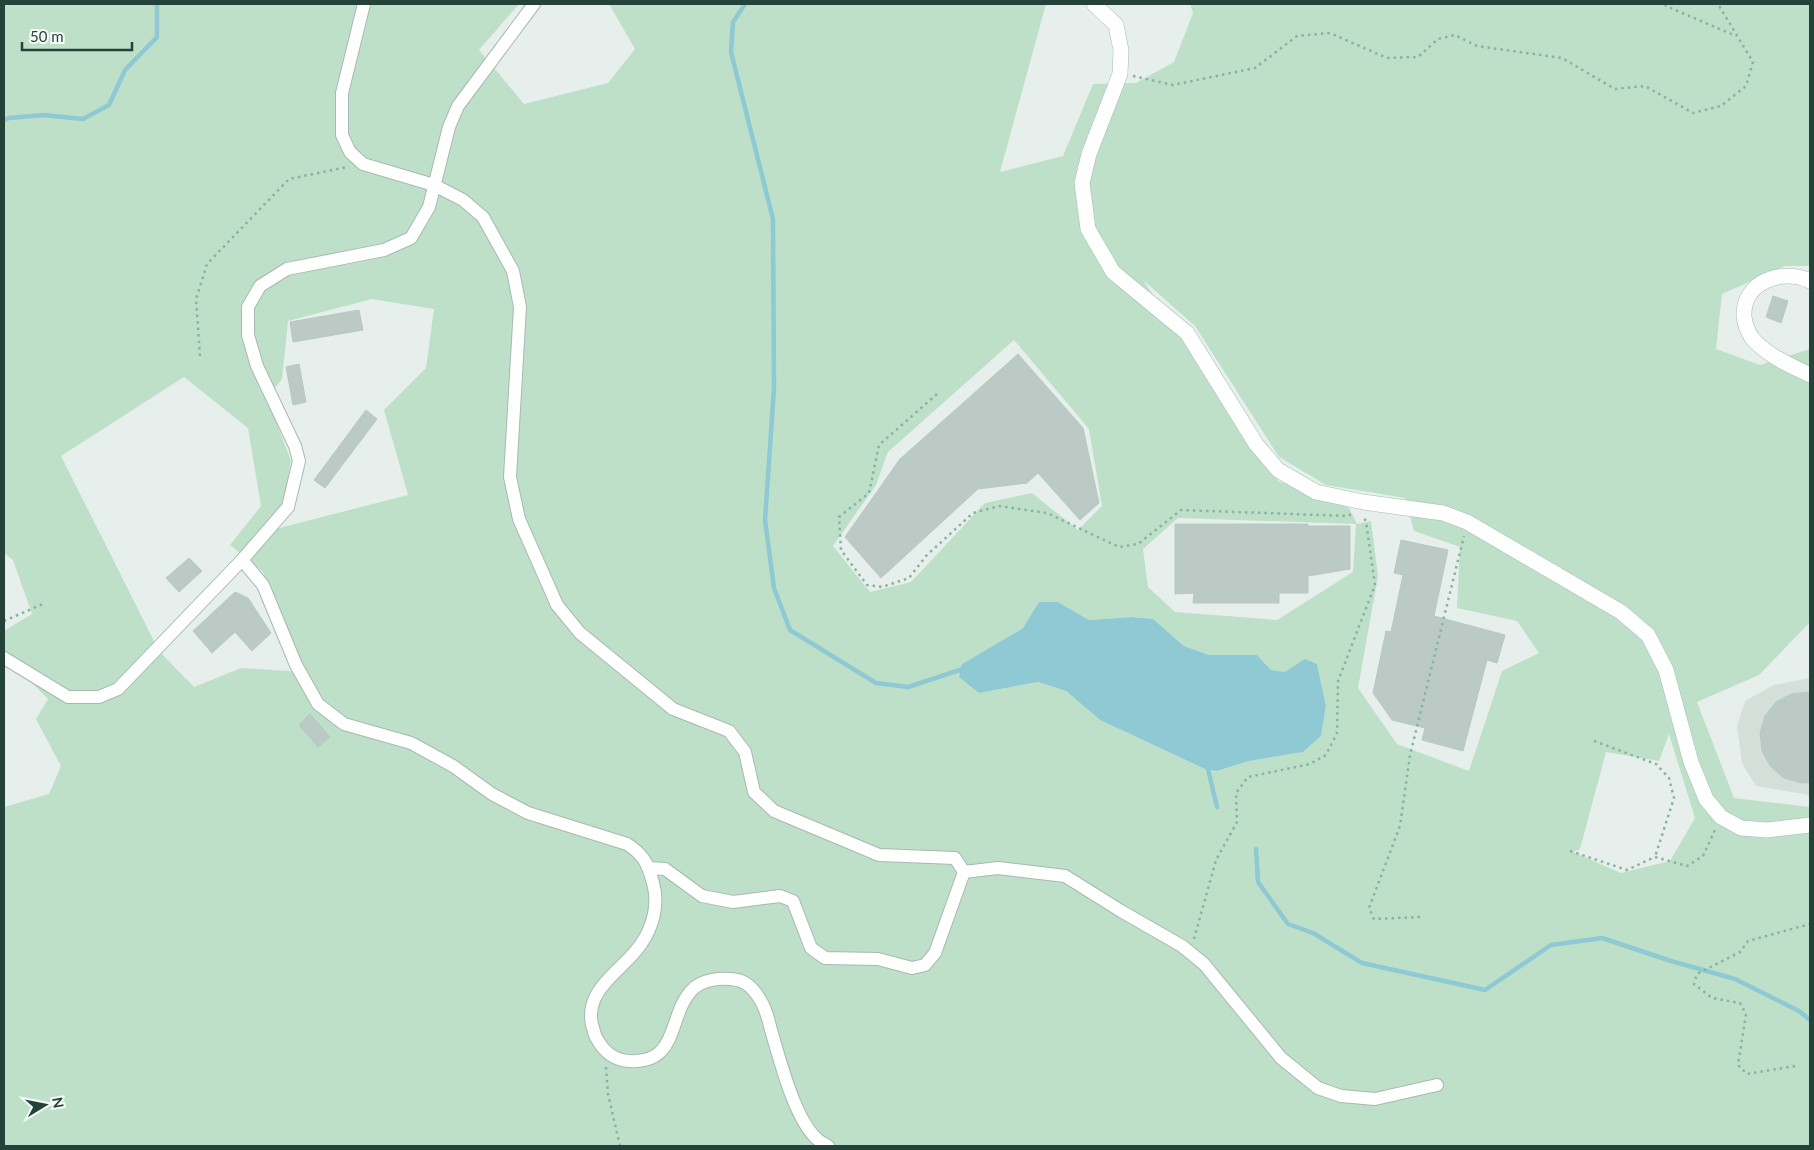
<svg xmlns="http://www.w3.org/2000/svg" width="1814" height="1150" font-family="Lato,sans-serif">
<rect width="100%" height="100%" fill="#e6efeb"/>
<polygon fill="#d4dfda" points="1810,678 1810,795 1756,786 1742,763 1737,726 1745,701 1774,685"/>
<path fill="#bfe0c8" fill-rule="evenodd" d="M4 4H519L479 50 524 104 608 83 635 49 609 4H1046L1000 172 1063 156 1093 84 1136 83 1174 62 1193 13 1190 4H1810V266H1785L1722 294 1716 349 1760 365 1810 349V622L1759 675 1697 702 1734 798 1810 807V1146H4V807L49 794 61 766 36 719 48 699 4 655V631L32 614 13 560 4 553ZM1143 280 1195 326 1279 457 1326 485 1405 498 1414 531 1460 547 1457 608 1517 621 1539 653 1502 671 1469 771 1397 744 1358 688 1378 576 1371 521 1357 524 1349 508 1278 481ZM372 299 434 309 426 368 384 410 408 495 279 528 291 461 267 398 282 379 288 321ZM1014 340 1089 429 1102 506 1078 530 1032 493 985 503 911 582 870 592 833 546 876 485 888 452ZM184 377 248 428 261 506 230 545 263 572 302 672 241 668 194 687 159 651 61 456ZM1178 518 1356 524 1353 572 1277 620 1175 612 1148 587 1143 549ZM1058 602 1089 620 1132 617 1153 619 1184 646 1209 655H1257L1271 670 1285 673 1317 664 1326 706 1321 736 1303 752 1249 761 1217 771 1207 770 1100 720 1066 691 1038 682 979 693 962 664 1023 628ZM1669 734 1695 818 1670 861 1621 873 1573 852 1580 849 1606 752 1659 761Z"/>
<polygon fill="#8ec9d4" points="1039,602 1058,602 1089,620 1132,617 1153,619 1184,646 1209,655 1257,655 1271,670 1285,672 1305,659 1317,664 1326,706 1321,736 1303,752 1249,761 1217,771 1207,770 1100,720 1066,691 1038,682 979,693 959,677 962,664 1023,628"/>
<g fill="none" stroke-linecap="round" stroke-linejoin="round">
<g stroke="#8ec9d4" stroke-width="4.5">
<polyline points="745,4 733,22 731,52 773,219 774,388 765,520 774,588 790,630 876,683 908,687 966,668"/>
<polyline points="4,120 9,118 43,115 83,119 109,105 125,70 157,37 157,4"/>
<polyline points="1207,765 1217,807"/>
<polyline points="1256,849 1258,882 1288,924 1313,933 1362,963 1485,990 1551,945 1602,938 1671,961 1735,979 1799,1011 1810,1020"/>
</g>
</g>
<g fill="#bbcac4" stroke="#b8c9c2">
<polygon points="1773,296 1788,301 1781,323 1766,317"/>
<polygon points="359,310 363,330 293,342 290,322"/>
<polygon points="1018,354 1083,428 1099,503 1080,520 1038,473 1027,483 978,489 881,578 845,537 900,459"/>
<polygon points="299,364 306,402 293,405 286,367"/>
<polygon points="366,410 377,419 325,488 314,480"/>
<polygon points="1175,524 1308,524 1308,526 1350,526 1350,569 1308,576 1308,593 1279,593 1279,603 1193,603 1194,593 1175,594"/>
<polygon points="1401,540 1448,550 1434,616 1505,635 1497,663 1487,660 1463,751 1422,740 1425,728 1392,720 1373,693 1386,631 1391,632 1403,575 1394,573"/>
<polygon points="189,558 202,571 179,592 166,578"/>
<polygon points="235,592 248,598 271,633 252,651 235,632 212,653 193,631"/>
<polygon points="1810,692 1810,782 1802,783 1784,778 1771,767 1762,751 1760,733 1765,716 1776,702 1791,694"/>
<polygon points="310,714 330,737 318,747 299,725"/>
</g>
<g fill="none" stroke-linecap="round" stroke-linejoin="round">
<g stroke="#a8b8b2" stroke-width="14">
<g id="street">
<polyline points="364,4 342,93 342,135 350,152 363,164 434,185 463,200 483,217 513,271 520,307 510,477 519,519 557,605 580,633 673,709 729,731 745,752 754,792 774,811 879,855 955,858 964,872"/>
<path d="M242 560 263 585 296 665 318 704 344 724 411 743 453 766 492 794 528 813 627 844C644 855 648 864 653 883 659 904 653 927 641 944 624 970 584 988 592 1025 594 1029 594 1035 597 1039 604 1052 614 1060 629 1061 679 1064 668 1016 691 991 701 979 722 977 737 980 749 982 758 995 763 1005 767 1013 769 1022 771 1030 780 1060 794 1117 816 1138 819 1141 824 1144 828 1146"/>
<polyline points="4,658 68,697 99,697 118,689 242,560 288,507 299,461 295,446 257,366 248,335 248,307 260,286 287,269 384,250 411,238 429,207 449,127 458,106 534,4"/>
<polyline points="649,868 665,869 702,896 733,902 780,896 793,901 811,948 825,958 878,959 912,968 925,965 935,953 964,872"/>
<polyline points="964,872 998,868 1065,876 1121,911 1182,946 1204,964 1281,1058 1318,1088 1341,1096 1375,1099 1437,1085"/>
</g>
</g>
<g stroke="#a4bbb3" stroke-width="16">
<g id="secondary">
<polyline points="1094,4 1116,25 1121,50 1120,74 1089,154 1082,183 1088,229 1113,272 1187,333 1256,444 1278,470 1316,492 1363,502 1443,513 1467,522 1621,612 1648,635 1666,670 1691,762 1706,799 1721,817 1741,828 1767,830 1810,825"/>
<path d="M1810 281C1783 268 1742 281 1744 317 1745 324 1748 332 1752 338 1767 356 1790 365 1810 375"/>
</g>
</g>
<g stroke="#86b3a5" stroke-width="2.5" stroke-dasharray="2.5 4" stroke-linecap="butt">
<polyline points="1665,4 1666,6 1736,36"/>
<polyline points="1133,76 1173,85 1255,68 1297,36 1330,33 1387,58 1418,57 1438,39 1455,35 1477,46 1562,58 1615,89 1645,86 1693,113 1721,106 1746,86 1753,62 1718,4"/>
<polyline points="200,356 196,299 207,264 289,179 347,167"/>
<polyline points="937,394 879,445 869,493 839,517 841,550 867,585 882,587 909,578 926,556 973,513 999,506 1047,513 1119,547 1138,544 1181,510 1348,516 1351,514"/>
<polyline points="4,621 45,603"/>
<polyline points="1594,741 1656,764 1669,778 1674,798 1655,857"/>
<polyline points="1570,851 1627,870 1655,857 1687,866 1703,856 1715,830"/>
<polyline points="1420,917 1374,919 1369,908 1400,826 1410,755 1464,536"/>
<polyline points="1194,939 1216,860 1237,822 1236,793 1248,777 1310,764 1326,755 1337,733 1338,681 1375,585 1366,521 1362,516"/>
<polyline points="1795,1066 1747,1074 1738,1065 1746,1014 1740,1003 1712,998 1694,984 1697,974 1740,952 1748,941 1810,924"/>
<polyline points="606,1067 608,1094 620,1146"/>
</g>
<use href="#street" stroke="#fff" stroke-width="12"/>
<use href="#secondary" stroke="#fff" stroke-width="15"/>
</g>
<rect width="1814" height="1150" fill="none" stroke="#24423a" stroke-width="10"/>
<g transform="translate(45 1105) rotate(80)" stroke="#f7fbf9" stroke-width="4" paint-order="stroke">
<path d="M0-4L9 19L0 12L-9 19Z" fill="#24423a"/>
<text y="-8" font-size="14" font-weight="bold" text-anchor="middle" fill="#24423a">N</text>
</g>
<path d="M22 42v8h110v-8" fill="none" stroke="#24423a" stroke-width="2.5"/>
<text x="30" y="42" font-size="15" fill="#24423a" stroke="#f7fbf9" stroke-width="4" paint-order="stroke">50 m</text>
</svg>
